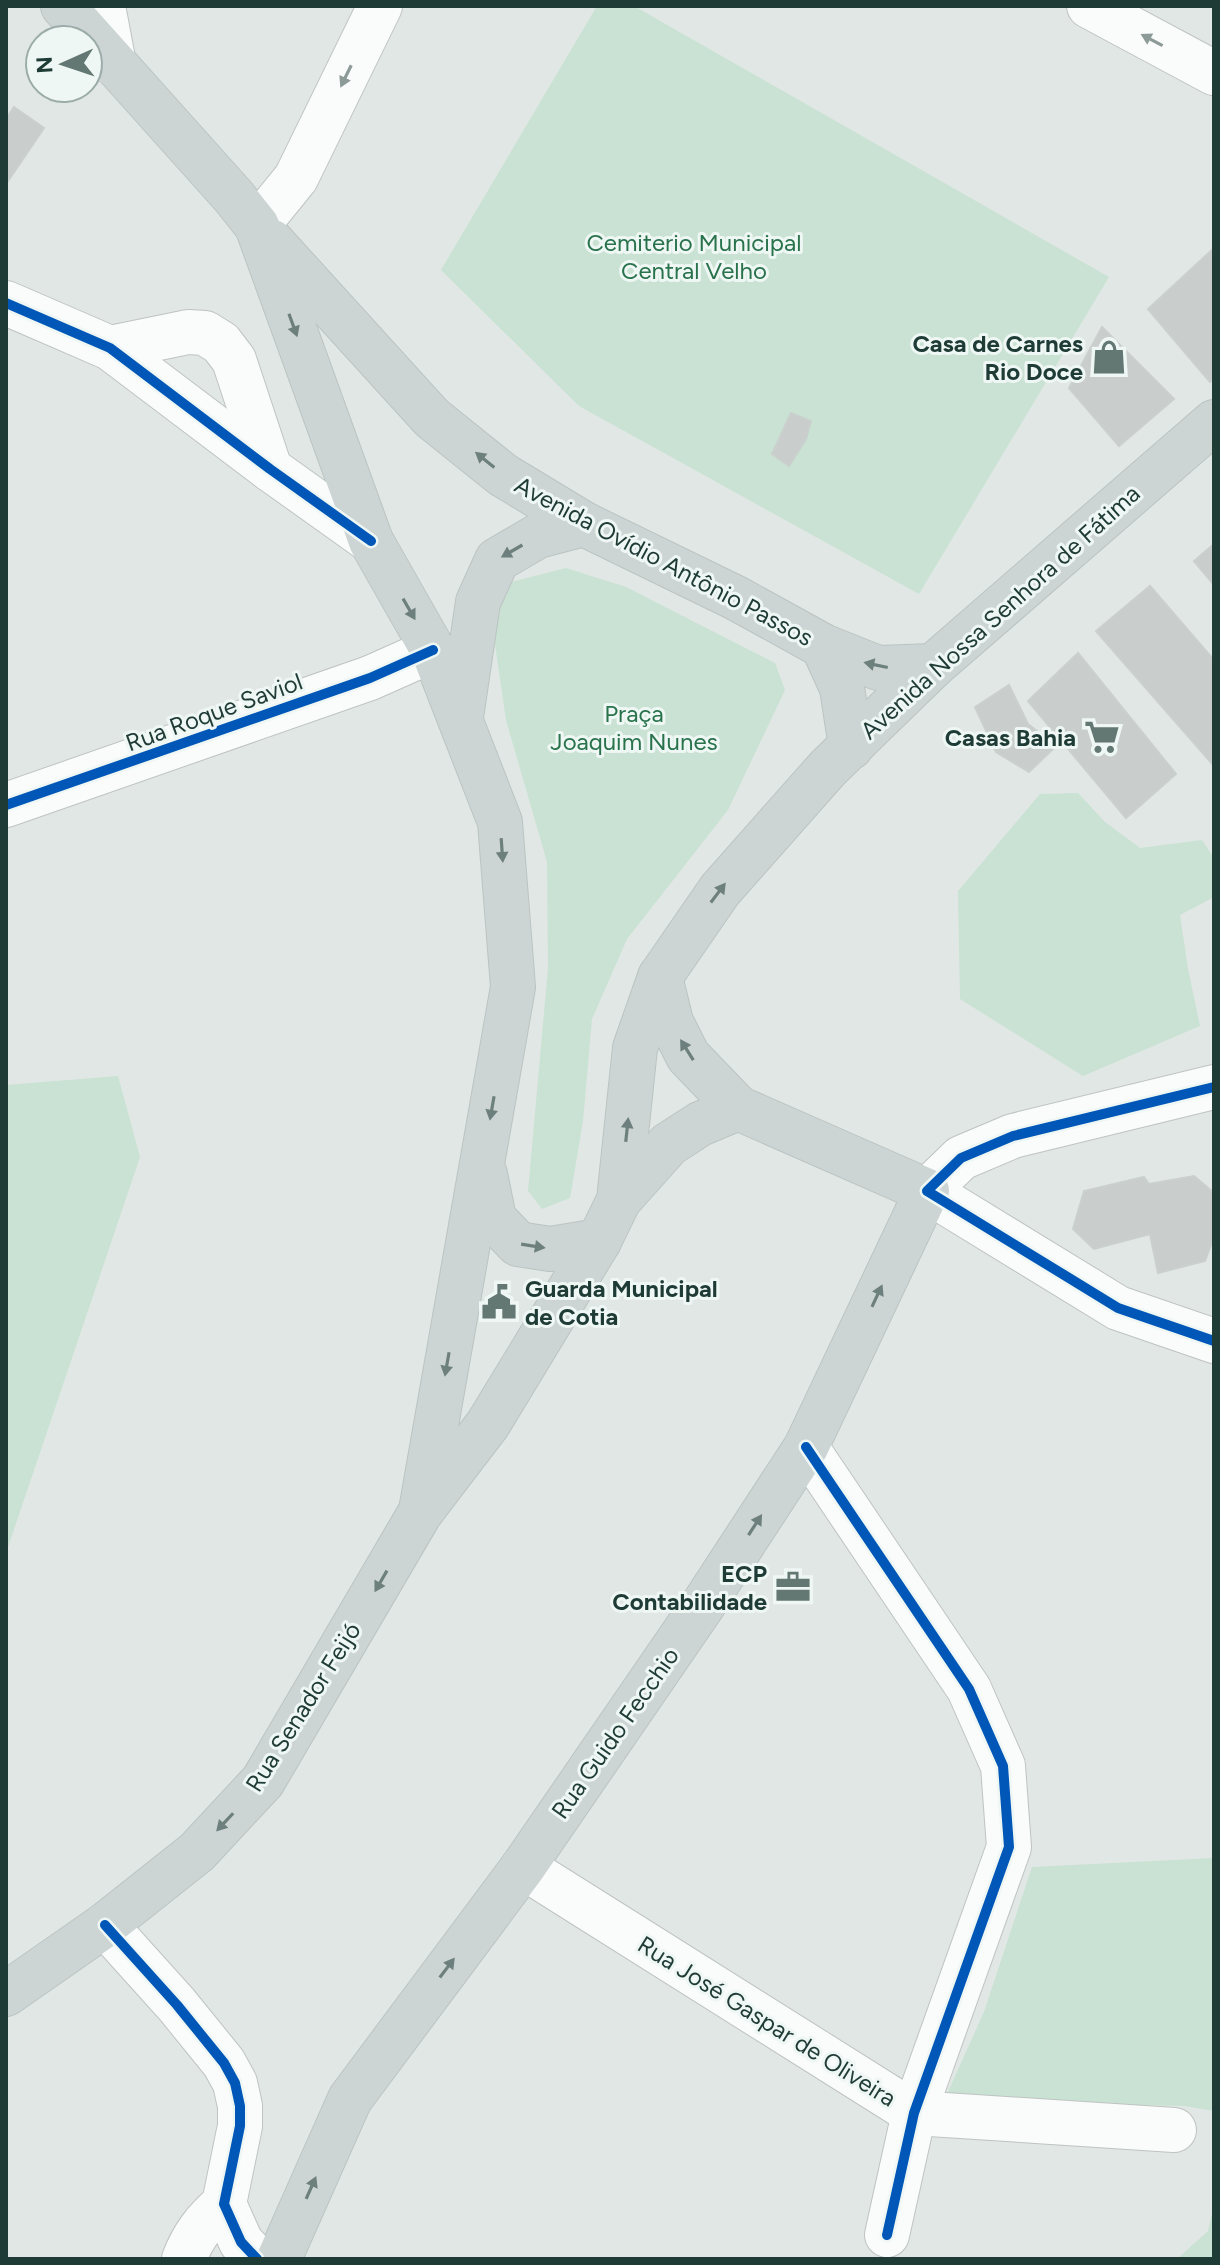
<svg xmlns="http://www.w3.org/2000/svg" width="1220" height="2265" font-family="Figtree,sans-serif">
<rect width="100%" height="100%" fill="#e1e7e5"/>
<g fill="#c9e2d3">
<polygon points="597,6 634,6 1109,277 919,594 579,406 441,270"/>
<polygon points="566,568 626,587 775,663 785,690 728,810 627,939 592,1019 583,1121 570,1198 542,1209 528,1191 548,968 547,862 506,720 492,624 511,582"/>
<polygon points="1078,793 1105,822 1140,848 1202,840 1214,858 1214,897 1180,915 1188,969 1200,1026 1083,1076 960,999 958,891 1040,794"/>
<polygon points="118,1076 140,1157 6,1553 6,1085"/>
<polygon points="1214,1858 1214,2111 1185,2106 1061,2103 947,2094 984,2012 1032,1867"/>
<polygon points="1214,2205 1214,2259 1177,2259 1208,2231"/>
</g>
<g fill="#c9cecc" stroke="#cad0ce" stroke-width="2">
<polygon points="14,107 44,128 6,184 6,119"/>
<polygon points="1214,248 1214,378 1210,382 1148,309"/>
<polygon points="1102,327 1174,399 1119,446 1069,388"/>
<polygon points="791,413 811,421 806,439 789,466 772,454"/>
<polygon points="1214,544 1214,585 1194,561"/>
<polygon points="1150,586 1214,660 1214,766 1096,631"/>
<polygon points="1078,653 1176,774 1126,818 1028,701"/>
<polygon points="1009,685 1028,724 1056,746 1029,772 996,752 975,707"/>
<polygon points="1194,1176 1214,1193 1214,1237 1205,1261 1158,1273 1150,1234 1094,1249 1073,1229 1084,1191 1144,1177 1149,1184"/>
</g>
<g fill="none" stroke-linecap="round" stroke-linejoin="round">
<g stroke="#bec4c2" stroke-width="46">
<g id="minor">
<polyline points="103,6 114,64"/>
<polyline points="1089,6 1214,73"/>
<polyline points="257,226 296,178 380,6"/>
<polyline points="6,303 110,348 270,469 371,541"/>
<polyline points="110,348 188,332 205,333 221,343 234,360 270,469"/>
<polyline points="6,805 370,678 433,650"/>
<polyline points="1214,1087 1013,1136 961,1158 927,1191 1118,1308 1214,1341"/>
<polyline points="806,1447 969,1689 1003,1766 1009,1847 914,2113 887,2235"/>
<polyline points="523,1867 914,2113 1174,2130"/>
<polyline points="105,1925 177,2005 224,2063 235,2083 240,2106 240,2126 224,2204 241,2242 257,2259"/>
<path d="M184 2259C193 2236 205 2220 224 2204"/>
</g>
</g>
<g stroke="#bbc4c2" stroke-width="46">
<g id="major">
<polyline points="63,6 234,197 257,226 371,541 433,650 500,822 513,987 422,1505"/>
<polyline points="272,242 432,418 503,475 584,524 736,598 823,646 878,668 933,666"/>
<polyline points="823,646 842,688 851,747"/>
<polyline points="461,717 478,602 497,560 538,536 584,524"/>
<polyline points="485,1174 494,1219 518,1244 550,1249 599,1241"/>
<polyline points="619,1200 669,1144 700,1124 738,1108"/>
<polyline points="6,1994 105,1925 197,1852 263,1781 420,1513 488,1424 599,1241 619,1200 635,1048 660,977 720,890 828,768 933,666 1214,422"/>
<polyline points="279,2259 350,2099 523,1867 703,1605 806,1447 927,1191 738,1108 688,1056 671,1022 660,977"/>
</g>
</g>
<use href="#minor" stroke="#fafbfb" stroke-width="44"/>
<use href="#major" stroke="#ccd5d3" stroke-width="44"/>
<g stroke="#eff7f4" stroke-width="15">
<g id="cycleway">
<polyline points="6,303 110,348 270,469 371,541"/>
<polyline points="6,805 370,678 433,650"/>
<polyline points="1214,1087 1013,1136 961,1158 927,1191 1118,1308 1214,1341"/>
<polyline points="806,1447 969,1689 1003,1766 1009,1847 914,2113 887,2235"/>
<polyline points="105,1925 177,2005 224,2063 235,2083 240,2106 240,2126 224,2204 241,2242 257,2259"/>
</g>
</g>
<use href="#cycleway" stroke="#0057b8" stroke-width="10"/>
</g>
<defs><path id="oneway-solid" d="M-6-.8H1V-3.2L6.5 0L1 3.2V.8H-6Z" transform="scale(2)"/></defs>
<g fill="#8c9b98">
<use href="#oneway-solid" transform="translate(1152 40) rotate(-152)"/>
<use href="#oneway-solid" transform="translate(346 76) rotate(116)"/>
</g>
<g fill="#6d807d">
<use href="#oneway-solid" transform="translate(293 325) rotate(70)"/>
<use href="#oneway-solid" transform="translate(485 460) rotate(-141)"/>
<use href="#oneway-solid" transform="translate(512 551) rotate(150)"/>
<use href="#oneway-solid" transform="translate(409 609) rotate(60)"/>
<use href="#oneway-solid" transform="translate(876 665) rotate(-168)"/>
<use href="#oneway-solid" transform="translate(502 850) rotate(86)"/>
<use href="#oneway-solid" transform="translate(718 893) rotate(-53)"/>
<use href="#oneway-solid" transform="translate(687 1050) rotate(-122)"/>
<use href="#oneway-solid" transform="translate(492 1108) rotate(100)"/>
<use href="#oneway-solid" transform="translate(627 1130) rotate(-84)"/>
<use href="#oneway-solid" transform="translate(533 1246) rotate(9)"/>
<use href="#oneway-solid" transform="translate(877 1296) rotate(-65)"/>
<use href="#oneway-solid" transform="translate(447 1364) rotate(100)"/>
<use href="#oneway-solid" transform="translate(755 1525) rotate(-57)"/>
<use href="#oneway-solid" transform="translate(381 1581) rotate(120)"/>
<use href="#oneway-solid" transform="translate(225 1822) rotate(133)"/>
<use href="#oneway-solid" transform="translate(447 1968) rotate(-53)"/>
<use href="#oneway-solid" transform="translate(311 2188) rotate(-66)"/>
</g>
<defs>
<g id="shop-bare" transform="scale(2.76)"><path d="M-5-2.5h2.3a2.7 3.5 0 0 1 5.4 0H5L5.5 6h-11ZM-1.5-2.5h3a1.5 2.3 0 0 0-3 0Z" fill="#637773" stroke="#eff7f4" stroke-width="2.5" paint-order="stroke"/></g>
<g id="supermarket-bare" transform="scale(2.76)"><path d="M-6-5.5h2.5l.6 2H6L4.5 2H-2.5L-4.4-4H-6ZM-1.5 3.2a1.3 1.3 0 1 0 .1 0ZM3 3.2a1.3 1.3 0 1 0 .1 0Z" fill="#637773" stroke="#eff7f4" stroke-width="2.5" paint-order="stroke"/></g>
<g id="civic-bare" transform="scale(2.76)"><path d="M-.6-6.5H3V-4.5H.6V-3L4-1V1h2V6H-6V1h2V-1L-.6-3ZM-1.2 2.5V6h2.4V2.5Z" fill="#637773" stroke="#eff7f4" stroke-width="2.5" paint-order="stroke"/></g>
<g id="office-bare" transform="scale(2.76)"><path d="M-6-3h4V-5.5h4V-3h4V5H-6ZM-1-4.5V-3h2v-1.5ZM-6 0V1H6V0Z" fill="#637773" stroke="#eff7f4" stroke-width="2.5" paint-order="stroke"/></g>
</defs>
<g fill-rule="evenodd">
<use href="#shop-bare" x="1109" y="357"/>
<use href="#supermarket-bare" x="1102" y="737"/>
<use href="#civic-bare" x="499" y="1302"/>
<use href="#office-bare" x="793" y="1587"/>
</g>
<g text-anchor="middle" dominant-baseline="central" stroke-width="6" stroke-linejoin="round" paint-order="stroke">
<g font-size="24" fill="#28724c" stroke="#eff7f4">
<text x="694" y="242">Cemiterio Municipal<tspan x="694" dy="28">Central Velho</tspan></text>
<text x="634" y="713">Praça<tspan x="634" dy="28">Joaquim Nunes</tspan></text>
</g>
<g font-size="24" font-weight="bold" fill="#1f3b36" stroke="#eff7f4" text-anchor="end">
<text x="1083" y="343">Casa de Carnes<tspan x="1083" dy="28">Rio Doce</tspan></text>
<text x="1076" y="737">Casas Bahia</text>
<text x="525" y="1288" text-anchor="start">Guarda Municipal<tspan x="525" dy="28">de Cotia</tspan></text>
<text x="767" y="1573">ECP<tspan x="767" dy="28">Contabilidade</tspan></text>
</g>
<g font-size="24" fill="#1f3b36" stroke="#eff7f4">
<text transform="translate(664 561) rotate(28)">Avenida Ovídio Antônio Passos</text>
<text transform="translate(1000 612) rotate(-42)">Avenida Nossa Senhora de Fátima</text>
<text transform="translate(214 712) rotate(-20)">Rua Roque Saviol</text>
<text transform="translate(303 1707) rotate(-58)">Rua Senador Feijó</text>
<text transform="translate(615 1733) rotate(-55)">Rua Guido Fecchio</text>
<text transform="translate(767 2021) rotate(32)">Rua José Gaspar de Oliveira</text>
</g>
</g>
<rect width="1220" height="2265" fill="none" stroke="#1f3b36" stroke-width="16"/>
<g transform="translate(64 64) rotate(267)"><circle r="38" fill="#eff7f4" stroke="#9caca8" stroke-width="2"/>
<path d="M0-6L14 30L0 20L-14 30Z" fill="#637773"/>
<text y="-12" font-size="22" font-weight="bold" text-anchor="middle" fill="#1f3b36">N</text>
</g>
</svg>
